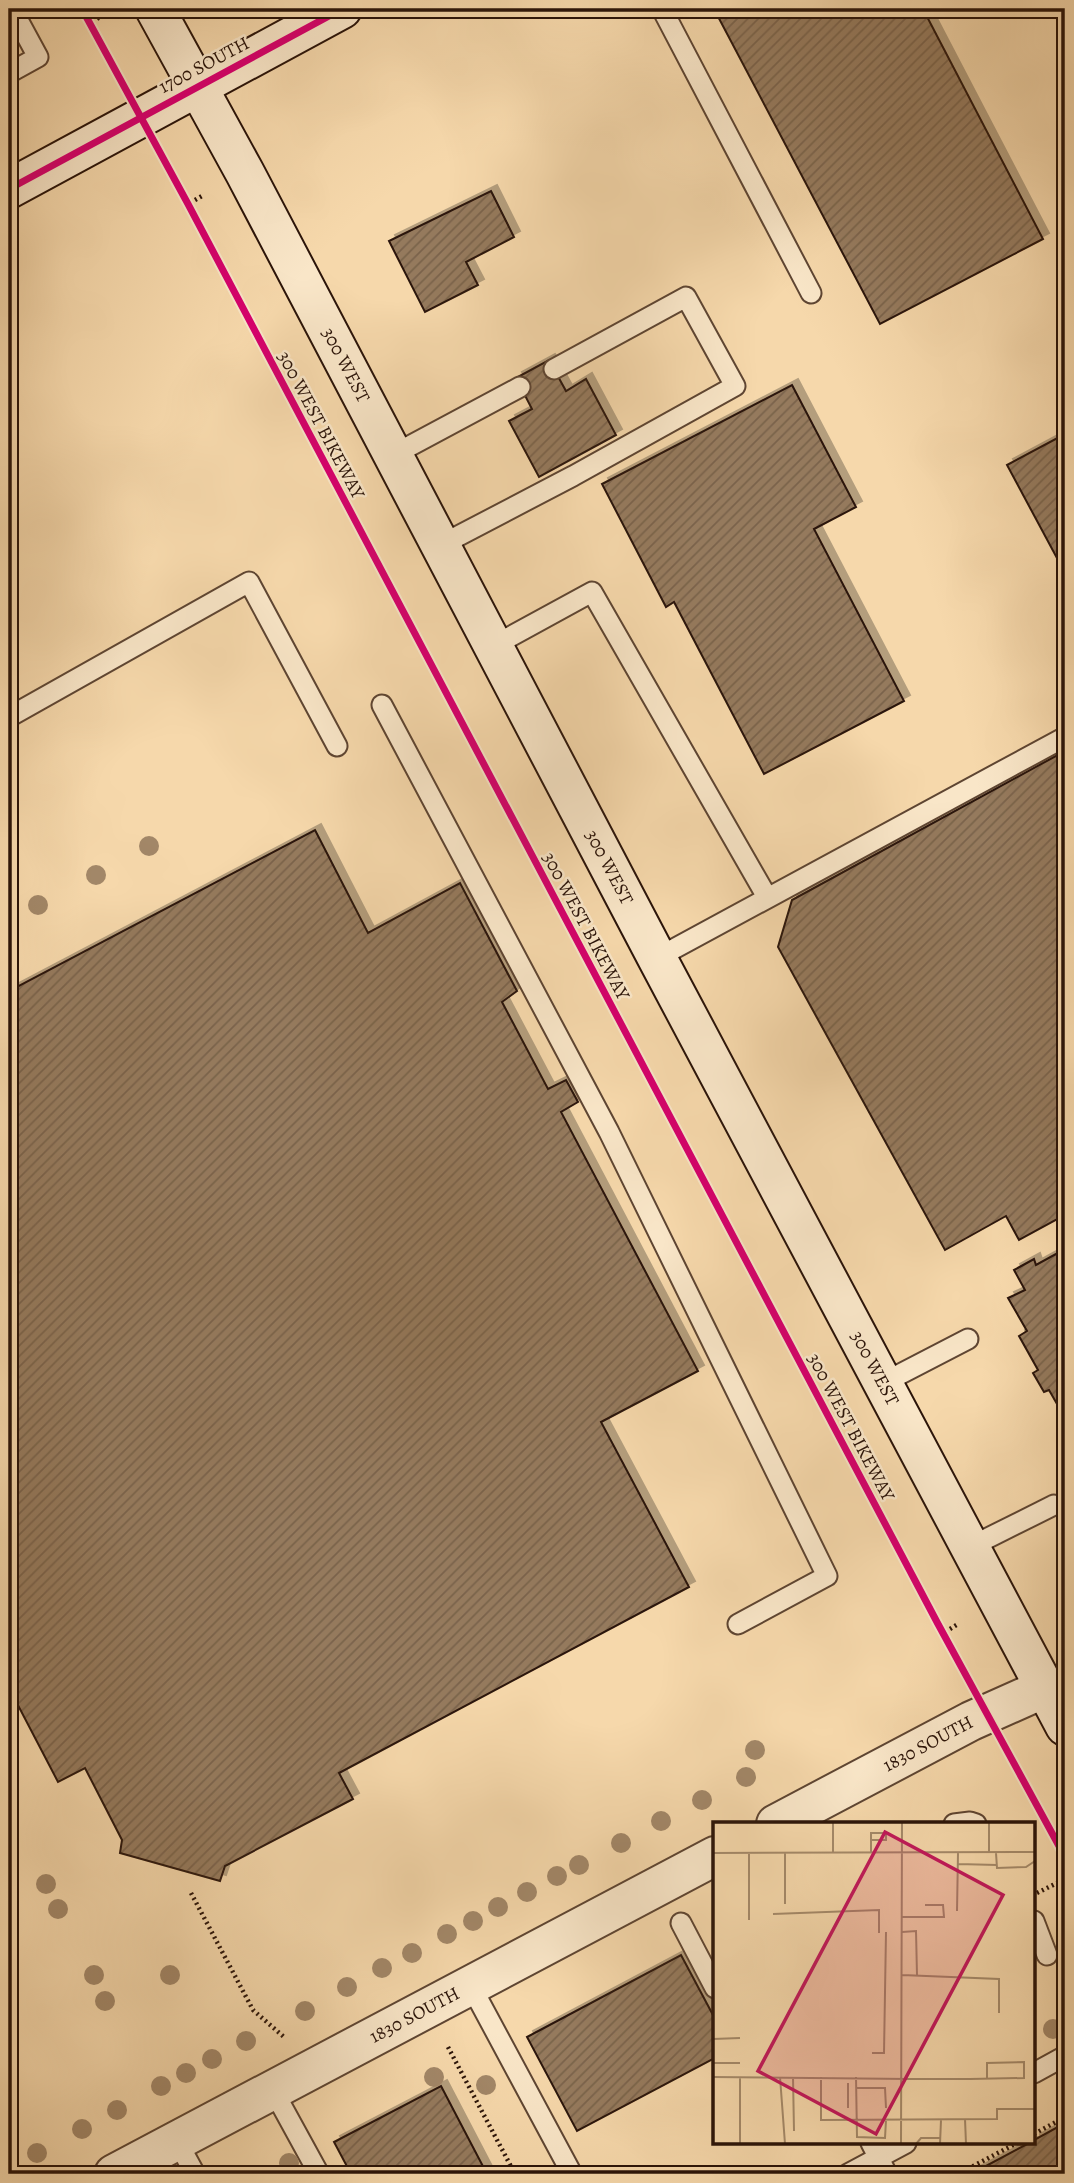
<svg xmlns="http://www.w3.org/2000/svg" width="1074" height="2183" font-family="Alegreya,serif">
<defs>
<pattern id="building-hatch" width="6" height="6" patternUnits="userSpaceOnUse" patternTransform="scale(1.75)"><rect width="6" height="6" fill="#957a5d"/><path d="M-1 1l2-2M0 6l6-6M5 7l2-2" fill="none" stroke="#7a634b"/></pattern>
<filter id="shadow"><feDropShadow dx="6" dy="-6" stdDeviation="0" flood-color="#0004"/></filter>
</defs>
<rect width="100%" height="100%" fill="#f6d8ab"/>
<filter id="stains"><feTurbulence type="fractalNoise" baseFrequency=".00286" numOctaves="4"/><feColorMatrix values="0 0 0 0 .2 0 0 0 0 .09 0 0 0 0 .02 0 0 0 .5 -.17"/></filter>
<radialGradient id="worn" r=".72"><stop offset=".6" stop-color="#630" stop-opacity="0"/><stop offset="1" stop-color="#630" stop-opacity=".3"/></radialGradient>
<g fill="url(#building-hatch)" stroke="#2b1409" stroke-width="2" filter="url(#shadow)">
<polygon points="714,9 923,9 1043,239 880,324"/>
<polygon points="491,191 514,237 466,262 478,285 425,312 389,241"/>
<polygon points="549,360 566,391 586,379 616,435 539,477 509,421 532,409 516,378"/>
<polygon points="792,385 856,507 814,529 904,701 764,774 674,602 666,607 602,484"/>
<polygon points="1065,434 1065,573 1007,465"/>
<polygon points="1065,751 1065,1215 1019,1240 1006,1216 945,1250 778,947 792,900"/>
<polygon points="315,830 368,933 460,883 517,991 502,1002 548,1089 566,1080 578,1102 561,1112 698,1371 601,1422 689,1587 339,1773 353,1799 225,1866 220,1881 120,1853 122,1840 85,1768 58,1782 9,1688 9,991"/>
<polygon points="1065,1249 1065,1418 1049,1390 1044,1392 1033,1373 1038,1370 1019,1336 1027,1331 1008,1298 1025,1290 1014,1270 1034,1259 1036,1265"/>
<polygon points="681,1955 713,2015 715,2013 715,2058 577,2131 527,2037"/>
<polygon points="441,2086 487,2174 351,2174 334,2142"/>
<polygon points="1065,2123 1065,2174 971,2174 1029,2143 1034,2143 1034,2140"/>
</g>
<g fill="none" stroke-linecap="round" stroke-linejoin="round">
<g stroke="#5e4532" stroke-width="23">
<g id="lane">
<polyline points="662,9 811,293"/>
<polyline points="9,73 38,57 12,9"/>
<polyline points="393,455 520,387"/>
<polyline points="441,545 573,476 735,386 686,297 554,369"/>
<polyline points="493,646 592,592 767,897"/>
<polyline points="382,705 609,1132 827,1576 738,1624"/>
<polyline points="9,717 249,582 337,746"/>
<polyline points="657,958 1065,737"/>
<polyline points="883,1383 968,1339"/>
<polyline points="970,1547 1054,1505"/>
<polyline points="954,1824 970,1822 976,1824"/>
<polyline points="1034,1921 1047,1955"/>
<polyline points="681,1923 715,1988"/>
<polyline points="471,1986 572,2174"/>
<polyline points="1034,2073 1065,2056"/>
<polyline points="273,2090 319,2174"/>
<polyline points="177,2141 195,2174"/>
<polyline points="871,2143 887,2174"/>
<polyline points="848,2174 906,2143"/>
</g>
</g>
<g stroke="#5e4532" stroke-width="42">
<g id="street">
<path id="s1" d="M776 1824 971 1721 1045 1688"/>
<path id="s2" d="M114 2174 715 1856"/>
</g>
</g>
<g stroke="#2b1409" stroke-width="42">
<g id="secondary">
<path id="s3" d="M155 9 245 173 657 958 1065 1726"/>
<polyline points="9,189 342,9"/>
</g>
</g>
<g stroke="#2b1409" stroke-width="4.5" stroke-dasharray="2 3.5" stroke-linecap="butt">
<polyline points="97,19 103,15"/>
<polyline points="195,200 202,196"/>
<polyline points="950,1629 958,1624"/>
<polyline points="191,1893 253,2010 284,2037"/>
<polyline points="1037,1893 1061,1881"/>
<polyline points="448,2047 515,2174"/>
<polyline points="1034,2134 1065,2117"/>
<polyline points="958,2174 1017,2143"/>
</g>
<use href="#lane" stroke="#f9e6c8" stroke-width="19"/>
<use href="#street" stroke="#f9e6c8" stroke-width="38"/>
<use href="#secondary" stroke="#f9e6c8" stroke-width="38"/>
<g stroke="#f9e6c8" stroke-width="11">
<g id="cycleway">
<polyline points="82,9 188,204 938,1624 1065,1857"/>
<polyline points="9,189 342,9"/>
</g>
</g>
<use href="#cycleway" stroke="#d6006c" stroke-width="7"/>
</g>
<g fill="#a28768">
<circle cx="149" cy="846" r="10"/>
<circle cx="96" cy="875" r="10"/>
<circle cx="38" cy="905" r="10"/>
<circle cx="755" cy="1750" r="10"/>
<circle cx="746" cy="1777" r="10"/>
<circle cx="702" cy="1800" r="10"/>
<circle cx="661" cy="1821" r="10"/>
<circle cx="621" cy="1843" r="10"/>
<circle cx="579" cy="1865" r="10"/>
<circle cx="557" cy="1876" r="10"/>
<circle cx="46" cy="1884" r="10"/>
<circle cx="527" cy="1892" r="10"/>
<circle cx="498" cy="1907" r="10"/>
<circle cx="58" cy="1909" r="10"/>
<circle cx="473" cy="1921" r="10"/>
<circle cx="447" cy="1934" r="10"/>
<circle cx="412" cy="1953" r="10"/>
<circle cx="382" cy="1968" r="10"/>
<circle cx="94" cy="1975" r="10"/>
<circle cx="170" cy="1975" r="10"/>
<circle cx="347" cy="1987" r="10"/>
<circle cx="105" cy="2001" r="10"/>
<circle cx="305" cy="2011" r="10"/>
<circle cx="1053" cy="2029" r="10"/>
<circle cx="246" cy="2041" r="10"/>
<circle cx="212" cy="2059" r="10"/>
<circle cx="186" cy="2073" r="10"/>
<circle cx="434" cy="2077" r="10"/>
<circle cx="486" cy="2085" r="10"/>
<circle cx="161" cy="2086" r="10"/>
<circle cx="117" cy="2110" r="10"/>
<circle cx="82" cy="2129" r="10"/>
<circle cx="37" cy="2153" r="10"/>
<circle cx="289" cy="2163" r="10"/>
</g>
<g text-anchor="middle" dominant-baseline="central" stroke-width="5" stroke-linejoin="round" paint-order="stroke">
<g font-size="19" fill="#2b1409" stroke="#f9e6c8">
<text transform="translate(204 65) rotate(-28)">1700 SOUTH</text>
<text stroke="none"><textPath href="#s3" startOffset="404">300 WEST</textPath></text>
<text transform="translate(321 425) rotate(62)">300 WEST BIKEWAY</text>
<text stroke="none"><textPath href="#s3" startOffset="971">300 WEST</textPath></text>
<text transform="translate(586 926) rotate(62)">300 WEST BIKEWAY</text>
<text stroke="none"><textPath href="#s3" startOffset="1538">300 WEST</textPath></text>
<text transform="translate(851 1427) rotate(62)">300 WEST BIKEWAY</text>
<text stroke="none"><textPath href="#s1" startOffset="172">1830 SOUTH</textPath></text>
<text stroke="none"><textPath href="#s2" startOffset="340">1830 SOUTH</textPath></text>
</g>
</g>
<g transform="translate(713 1822)">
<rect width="322" height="322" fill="#f6d8ab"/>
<path fill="none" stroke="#a58a6a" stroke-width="2" d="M120 0V31M276 0V31M158 18H173V11H158V31M0 31 322 30M36 31V98M72 31V82M283 31 284 46 313 45 322 39M245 42 284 43M244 89 245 31M60 92 166 88V111M189 95H231L230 83H212M189 110 203 109 204 153M189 153 286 157V191M0 217 27 216M159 231H171L173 110M0 241H27M0 255 196 257H257L311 256V240L274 241V256M67 255 72 322M80 255 81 309M108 255V298L284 297V287H322M143 255 144 315 172 316 173 298M143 266H172L173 286M135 286V261M252 297 253 322M27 322V255M188 322 189 0M203 322 208 316H227M227 322 228 298"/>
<path fill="#c2185b" fill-opacity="0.15" stroke="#c2185b" stroke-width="3.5" d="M172 10 290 73 163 312 45 249Z"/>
<rect width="322" height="322" fill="none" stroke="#2b1409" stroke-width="3.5"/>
</g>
<rect width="1074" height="2183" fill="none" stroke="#f6d8ab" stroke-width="35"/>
<rect x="10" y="10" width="1053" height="2162" fill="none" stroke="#2b1409" stroke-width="3.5"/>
<rect x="18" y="18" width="1039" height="2148" fill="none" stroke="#2b1409" stroke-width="2"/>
<rect width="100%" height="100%" filter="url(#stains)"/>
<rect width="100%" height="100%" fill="url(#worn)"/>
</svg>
